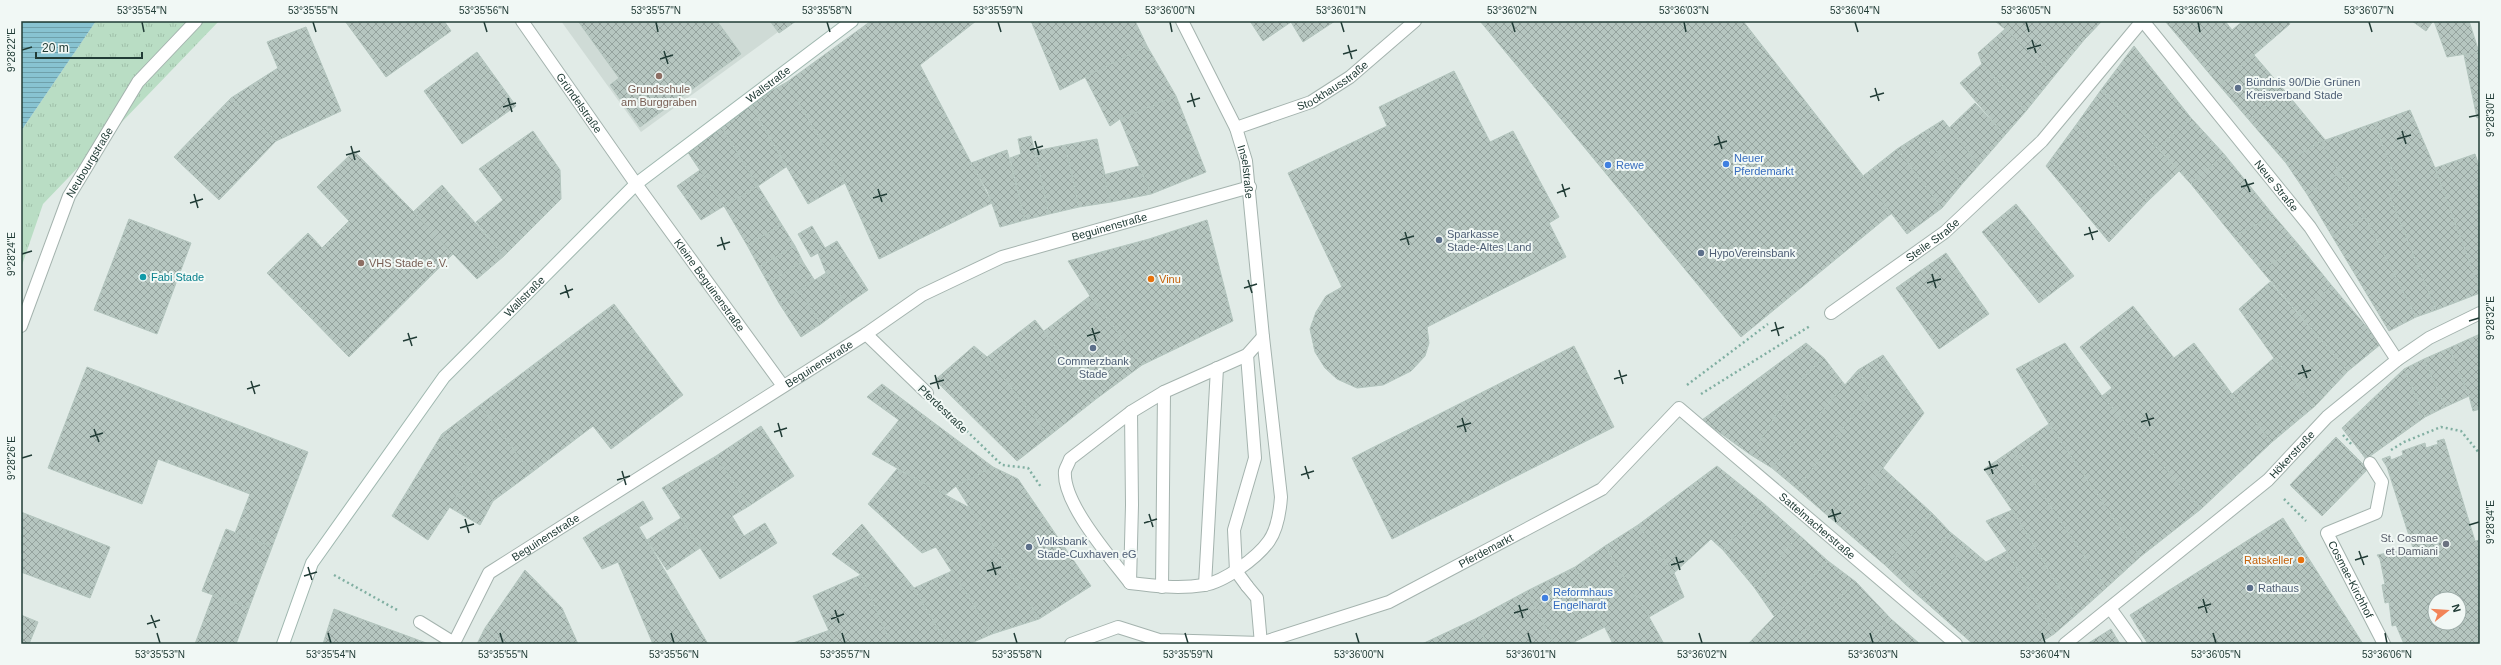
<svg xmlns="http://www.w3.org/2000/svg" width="2501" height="665" font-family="Arial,sans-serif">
<defs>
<pattern id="grass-tufts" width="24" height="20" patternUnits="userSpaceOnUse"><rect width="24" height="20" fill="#b9ddc4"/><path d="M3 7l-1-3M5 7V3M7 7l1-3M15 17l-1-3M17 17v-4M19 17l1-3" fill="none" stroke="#9fbfa9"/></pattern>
<pattern id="water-rules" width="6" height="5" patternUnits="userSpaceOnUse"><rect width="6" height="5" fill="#88c3d1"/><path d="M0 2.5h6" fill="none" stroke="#6fa0aa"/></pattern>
<pattern id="building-cross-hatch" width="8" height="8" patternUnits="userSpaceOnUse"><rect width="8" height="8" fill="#b6c6c0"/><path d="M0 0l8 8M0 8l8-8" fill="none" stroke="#94a29d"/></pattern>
</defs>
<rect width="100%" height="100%" fill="#e1ebe7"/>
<polygon fill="#cfdbd6" points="561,21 793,21 641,132"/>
<polygon fill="url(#grass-tufts)" points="96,21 219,21 43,204 21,268 21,131"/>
<polygon fill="url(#water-rules)" points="21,21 96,21 21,131"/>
<g fill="url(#building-cross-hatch)" stroke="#b3c5be" fill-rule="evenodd">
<polygon points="345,21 444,21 451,31 386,77"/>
<polygon points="578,21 717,21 741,54 640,127 610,85 619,78"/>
<polygon points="770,21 796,21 779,33"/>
<polygon points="871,21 976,21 920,65 992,203 879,259 845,183 787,82"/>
<polygon points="1031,21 1135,21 1147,46 1060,90"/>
<polygon points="1250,21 1335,21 1303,42 1291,22 1263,41"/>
<polygon points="1480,21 1743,21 1892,213 1741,337"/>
<polygon points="1995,21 2013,21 2005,29"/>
<polygon points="2013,21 2065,21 2084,40 2055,75 2005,29"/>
<polygon points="2065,21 2102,21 2084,40"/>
<polygon points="2165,21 2225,21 2232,30 2243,21 2288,21 2290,24 2219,85"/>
<polygon points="2412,21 2433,21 2426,31"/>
<polygon points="2434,21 2469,21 2479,52 2447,57"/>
<polygon points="306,27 341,111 276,141 231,98 278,68 267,42"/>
<polygon points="2005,29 2055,75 2026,111 1982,64 1978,53"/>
<polygon points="1147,46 1176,96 1120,119 1110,126 1085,77"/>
<polygon points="2134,46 2191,118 2158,148 2101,90"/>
<polygon points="477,52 516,106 462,144 424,91"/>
<polygon points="2479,52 2480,117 2477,118 2464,55"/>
<polygon points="2254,55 2284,90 2249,120 2219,85"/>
<polygon points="1982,64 2026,111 2005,135 1960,83"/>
<polygon points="1454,71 1490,142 1513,131 1559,217 1549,223 1566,257 1427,327 1429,343 1425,356 1411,371 1383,385 1357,388 1337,379 1325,368 1315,352 1310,329 1316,312 1326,296 1342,287 1288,173 1387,126 1379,107"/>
<polygon points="787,82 845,183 808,204 750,103"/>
<polygon points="2101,90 2179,171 2148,201 2076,125"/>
<polygon points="2284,90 2326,141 2320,142 2286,163 2249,120"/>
<polygon points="1176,96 1206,172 1151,194 1120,119"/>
<polygon points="231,98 276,141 219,200 174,157"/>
<polygon points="750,103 786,167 758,186 720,125"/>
<polygon points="1975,103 2005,135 1979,165 1949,128"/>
<polygon points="2410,110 2435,168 2480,290 2480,293 2436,310 2389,195 2400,190 2374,123"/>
<polygon points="2191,118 2224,154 2191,184 2158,148"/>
<polygon points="1943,120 1979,165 1962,184 1922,133"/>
<polygon points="2374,123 2400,190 2389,195 2436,310 2416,317 2365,217 2320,142"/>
<polygon points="720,125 758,186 724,206 687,151"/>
<polygon points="2076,125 2148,201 2109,242 2046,166"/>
<polygon points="533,131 560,170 561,199 504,256 476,222 503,200 479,169"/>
<polygon points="1922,133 1962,184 1942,208 1897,149"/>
<polygon points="1031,136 1049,214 1025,220 1010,158 1021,154 1018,139"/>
<polygon points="1097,139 1111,202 1079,207 1065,145"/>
<polygon points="2320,142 2340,173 2307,194 2286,163"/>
<polygon points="1065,145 1079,207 1049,214 1035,151"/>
<polygon points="1897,149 1942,208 1907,234 1863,176"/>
<polygon points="1007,150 1025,220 1000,227 988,192 971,163"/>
<polygon points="354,151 454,253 349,357 267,273 308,233 322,248 349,221 317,187"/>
<polygon points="2224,154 2274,216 2233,236 2191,184"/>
<polygon points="2475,154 2480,169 2480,290 2435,168"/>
<polygon points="1139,166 1151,194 1111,202 1103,175"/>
<polygon points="700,170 724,206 701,220 677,186"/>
<polygon points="2340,173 2365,217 2332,236 2307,194"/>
<polygon points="442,185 504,256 477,279 413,212"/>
<polygon points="758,186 782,225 747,245 724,206"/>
<polygon points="2016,204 2074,276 2039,303 1982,232"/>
<polygon points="2274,216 2298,244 2262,271 2233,236"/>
<polygon points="2365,217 2416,317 2389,331 2332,236"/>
<polygon points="129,219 191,243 157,334 94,310"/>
<polygon points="1207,220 1233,321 1142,365 1090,296 1068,261 1149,239"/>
<polygon points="782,225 795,246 759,267 747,245"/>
<polygon points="812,226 825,248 837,241 868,290 846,305 826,273 818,253 811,257 798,234"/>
<polygon points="2298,244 2332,286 2299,314 2262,271"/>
<polygon points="795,246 803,262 768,283 759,267"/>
<polygon points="1946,253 1989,314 1939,349 1896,288"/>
<polygon points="803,262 815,281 779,303 768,283"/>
<polygon points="826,273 846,305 821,324 799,290"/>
<polygon points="2270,282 2348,371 2315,406 2274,358 2239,309"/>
<polygon points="2332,286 2381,344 2348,371 2299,314"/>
<polygon points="799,290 821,324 801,337 779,303"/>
<polygon points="1090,296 1142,365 1096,399 1044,331"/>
<polygon points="614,304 683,395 611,449 593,426 531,473 480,405"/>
<polygon points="2133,306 2174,358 2194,343 2232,394 2272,442 2201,509 2102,396 2112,388 2080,347"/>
<polygon points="1035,320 1096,399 1049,436 987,357"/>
<polygon points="2480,334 2480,409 2473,411 2469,396 2449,348"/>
<polygon points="1806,343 1824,358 1794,386 1751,455 1702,420"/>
<polygon points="2065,343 2102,396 2201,509 2140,557 2049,424 2016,369"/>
<polygon points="974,346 987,357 1049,436 1017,461 935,380"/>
<polygon points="1574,346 1614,427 1392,539 1352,458"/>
<polygon points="2449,348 2469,396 2445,407 2424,359"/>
<polygon points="1883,355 1924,413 1883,468 1835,522 1797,489 1871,391 1858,370"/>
<polygon points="1824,358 1845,385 1772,468 1751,455 1794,386"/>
<polygon points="2274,358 2315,406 2272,442 2232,394"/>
<polygon points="2424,359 2445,407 2425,417 2404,369"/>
<polygon points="87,367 308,452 272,547 235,533 250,494 158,459 142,504 48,468"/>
<polygon points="2404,369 2425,417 2366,459 2342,428"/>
<polygon points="1858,370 1871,391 1797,489 1772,468"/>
<polygon points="882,384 993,467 956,486 945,495 872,454 899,420 867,397"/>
<polygon points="480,405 531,473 493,501 442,434"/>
<polygon points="2049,424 2140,557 2106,588 2012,450"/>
<polygon points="761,426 794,476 749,506 716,456"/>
<polygon points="442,434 472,473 428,540 392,516"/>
<polygon points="2336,437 2368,469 2322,516 2290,485"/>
<path d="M2444 439 2475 541 2480 540V644H2404L2396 625 2392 626 2389 602 2385 603 2382 585 2385 584 2380 559 2377 555 2413 548 2387 467 2382 459 2390 456 2391 460 2403 455 2402 451 2425 443 2426 448 2438 444 2437 441ZM2435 599H2459V623H2435Z"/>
<polygon points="2012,450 2106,588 2076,615 2012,510 1984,469"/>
<polygon points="716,456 749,506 732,516 744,536 765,523 777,543 720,579 662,488"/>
<polygon points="1717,466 1763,503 1723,550 1711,539 1674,573 1638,525"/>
<polygon points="993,467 1018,479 1091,586 1039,619 956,486"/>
<polygon points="1883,468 1932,513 1885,565 1835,522"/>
<polygon points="897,469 970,508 1039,619 992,634 936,547 922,553 868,504"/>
<polygon points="472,473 493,501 480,525 449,507"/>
<polygon points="643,501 653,519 639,527 708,644 653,644 618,562 602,569 583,538"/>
<polygon points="1763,503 1799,535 1754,587 1723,550"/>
<polygon points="2012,510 2076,615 2054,634 2007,551 1986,521"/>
<polygon points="21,512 110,547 90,598 21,572"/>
<polygon points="1932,513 1950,532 1905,584 1885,565"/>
<polygon points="681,518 700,548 667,570 647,540"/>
<polygon points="2283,518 2363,644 2148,644 2130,615"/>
<polygon points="862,524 914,588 947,644 891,644 861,575 832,554"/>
<polygon points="1638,525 1674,573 1684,597 1649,617 1605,546"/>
<polygon points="226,529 272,547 249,608 202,591"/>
<polygon points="1950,532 1966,545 1921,598 1905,584"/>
<polygon points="1799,535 1828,561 1774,616 1754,587"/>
<polygon points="1966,545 1986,562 2007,551 2054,634 2038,644 1973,644 1921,598"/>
<polygon points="1605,546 1649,617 1664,644 1613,644 1575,567"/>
<polygon points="1828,561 1856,582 1790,644 1748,644"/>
<polygon points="1575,567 1605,627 1570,644 1554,644 1527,591"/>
<polygon points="525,570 562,608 578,644 504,644 485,628"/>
<polygon points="952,571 992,634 969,644 947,644 914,588"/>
<polygon points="861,575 891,644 835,644 813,596"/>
<polygon points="1856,582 1891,619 1864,644 1790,644"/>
<polygon points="1527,591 1554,644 1487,644 1475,619"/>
<polygon points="213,595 249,608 236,644 195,644"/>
<polygon points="334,609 429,644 323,644"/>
<polygon points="21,615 38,622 29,644 21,644"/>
<polygon points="1475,619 1487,644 1422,644"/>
<polygon points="1891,619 1920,644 1864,644"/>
<polygon points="485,628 504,644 477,644"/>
<polygon points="2111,629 2120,644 2087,644"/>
<polygon points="830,630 835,644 790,644"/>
</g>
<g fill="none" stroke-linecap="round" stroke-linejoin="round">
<g stroke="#a4b3ae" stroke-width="14">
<g id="lane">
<polyline points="866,334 927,393"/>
<path d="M1263 337 1281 497C1280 511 1278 528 1269 541 1257 558 1224 582 1204 585 1179 589 1154 586 1130 583 1111 558 1062 503 1065 471 1066 467 1069 463 1070 459L1131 412 1164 392 1247 355Z"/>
<polyline points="1247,355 1255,458 1234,530 1236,571 1247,586"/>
<polyline points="1130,583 1132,505 1131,412"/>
<polyline points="1205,585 1217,368"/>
<polyline points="1162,587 1164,392"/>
</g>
</g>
<g stroke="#a4b3ae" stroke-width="14">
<g id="street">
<path id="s1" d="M522 21 636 184 783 386"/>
<path id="s2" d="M1182 21 1236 128 1246 161 1263 337"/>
<path id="s3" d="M2143 21 2310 227 2397 360"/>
<path id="s4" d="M1236 128 1311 102 1350 77 1415 21"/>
<path id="s5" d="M1831 313 1945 232 2042 141 2142 21"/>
<path id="s6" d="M21 326 69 196 138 82 196 21"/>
<path id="s7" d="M2370 463 2382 482 2376 513 2327 533 2384 644"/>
<polyline points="1247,586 1257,598 1261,644"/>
<polyline points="2110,608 2136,644"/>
<path id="s8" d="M420 622 454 643 489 573 866 334 922 295 1002 257 1250 187"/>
<path id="s9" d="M1071 644 1118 627 1159 640 1261 643 1389 602 1602 489 1679 408 1956 644"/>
<path id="s10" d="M2065 644 2268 480 2327 417 2397 360 2429 338 2480 313"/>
</g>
</g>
<g stroke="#9fb7af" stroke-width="14">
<g id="secondary">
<path id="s11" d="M283 644 312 563 444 377 636 184 852 21"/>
</g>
</g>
<g stroke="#81afa2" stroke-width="2.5" stroke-dasharray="2 3" stroke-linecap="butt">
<polyline points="1687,385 1768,324"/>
<polyline points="1701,394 1810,326"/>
<polyline points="945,410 1002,465 1028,468 1041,487"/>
<polyline points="2343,435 2353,446"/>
<polyline points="2391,450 2404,442 2441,427 2461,431 2480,454"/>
<polyline points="2284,499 2306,521"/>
<polyline points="334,575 399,611"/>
</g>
<use href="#lane" stroke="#fff" stroke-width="12"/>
<use href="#street" stroke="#fff" stroke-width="12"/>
<use href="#secondary" stroke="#fff" stroke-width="12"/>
</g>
<path fill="none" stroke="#213c36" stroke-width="1.5" d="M142 22 144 32M313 22 316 32M484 22 487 32M656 22 658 32M827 22 830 32M998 22 1001 32M1170 22 1172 32M1341 22 1344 32M1512 22 1515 32M1684 22 1686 32M1855 22 1858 32M2026 22 2029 32M2198 22 2200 32M2369 22 2372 32M2032 40 2036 53M1348 45 1352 59M2027 49 2041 45M22 50 32 47M664 51 668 64M1343 54 1357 50M660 59 673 55M1875 88 1879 101M1191 93 1195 107M1870 97 1884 93M508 98 512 112M1187 102 1200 98M503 107 516 103M2469 117 2479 115M2402 131 2406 144M1718 136 1722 149M2397 139 2411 135M1035 141 1039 155M1714 145 1727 141M351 146 355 160M1030 150 1043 146M346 155 360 151M2245 179 2250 192M1562 184 1566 197M2241 187 2254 183M878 189 882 202M1557 193 1570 188M194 194 198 208M873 198 887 194M190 203 203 199M2089 227 2093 240M1405 232 1409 245M2084 235 2098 231M721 237 725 250M1400 240 1414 236M717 246 730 242M22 254 32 251M1932 274 1936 288M1248 280 1252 293M1927 283 1941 279M565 285 569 298M1244 288 1257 284M560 294 573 289M2469 321 2479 318M1775 322 1779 336M1092 328 1096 341M1771 331 1784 327M408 333 412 346M1087 336 1100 332M403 341 417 337M2302 365 2307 378M1619 370 1623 384M2298 374 2311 370M935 375 939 389M1614 379 1627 375M251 381 255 394M930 384 944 380M247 389 260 385M2146 413 2150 426M1462 418 1466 432M2141 422 2154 418M778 423 782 437M1457 427 1471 423M94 429 99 442M774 432 787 428M90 437 103 433M22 458 32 455M1989 461 1993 474M1305 466 1309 479M1984 470 1998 465M622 471 626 485M1301 475 1314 471M617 480 630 476M1832 509 1836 522M1149 514 1153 527M1828 517 1841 513M465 519 469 533M1144 523 1157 519M2469 525 2479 522M460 528 474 524M2359 551 2364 565M1676 557 1680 570M2355 560 2368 556M992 562 996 575M1671 565 1684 561M308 567 312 580M987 571 1001 567M304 576 317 572M2203 599 2207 613M1519 605 1523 618M2198 608 2211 604M835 610 839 623M1514 613 1528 609M151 615 156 628M831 619 844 614M147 624 160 620M157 633 160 643M328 633 331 643M500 633 503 643M671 633 674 643M842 633 845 643M1014 633 1017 643M1185 633 1188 643M1356 633 1359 643M1528 633 1531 643M1699 633 1702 643M1870 633 1873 643M2042 633 2045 643M2213 633 2216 643M2385 633 2387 643"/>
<g fill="#8d6e63" stroke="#f1f8f5" stroke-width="1.5">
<circle cx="659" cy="76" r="4"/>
<circle cx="361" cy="263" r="4"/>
</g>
<g fill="#5c6f8a" stroke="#f1f8f5" stroke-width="1.5">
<circle cx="2238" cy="88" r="4"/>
<circle cx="1439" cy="240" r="4"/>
<circle cx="1701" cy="253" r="4"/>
<circle cx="1093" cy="348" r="4"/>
<circle cx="1029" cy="547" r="4"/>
<circle cx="2250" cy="588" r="4"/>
</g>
<g fill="#3f7fe0" stroke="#f1f8f5" stroke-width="1.5">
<circle cx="1726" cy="164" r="4"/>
<circle cx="1608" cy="165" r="4"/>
<circle cx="1545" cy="598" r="4"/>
</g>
<circle fill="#0f9aa8" stroke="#f1f8f5" stroke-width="1.5" cx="143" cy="277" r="4"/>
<g fill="#e8710a" stroke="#f1f8f5" stroke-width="1.5">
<circle cx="1151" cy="279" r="4"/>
<circle cx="2301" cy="560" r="4"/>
</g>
<circle fill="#6b7280" stroke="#f1f8f5" stroke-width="1.5" cx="2446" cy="544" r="4"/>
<g text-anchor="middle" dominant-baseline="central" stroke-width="4" stroke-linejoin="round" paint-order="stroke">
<g font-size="11" fill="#4e5e75" stroke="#f1f8f5" text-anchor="start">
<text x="2246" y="82">Bündnis 90/Die Grünen<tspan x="2246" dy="13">Kreisverband Stade</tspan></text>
<text x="1447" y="234">Sparkasse<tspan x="1447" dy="13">Stade-Altes Land</tspan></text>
<text x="1709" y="253">HypoVereinsbank</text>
<text x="1093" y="361" text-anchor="middle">Commerzbank<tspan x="1093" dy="13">Stade</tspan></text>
<text x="1037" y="541">Volksbank<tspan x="1037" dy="13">Stade-Cuxhaven eG</tspan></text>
<text x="2258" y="588">Rathaus</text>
</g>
<g font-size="11" fill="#213c36" stroke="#f1f8f5">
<text stroke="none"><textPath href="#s11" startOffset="752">Wallstraße</textPath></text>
<text stroke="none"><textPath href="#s4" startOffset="106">Stockhausstraße</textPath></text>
<text stroke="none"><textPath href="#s1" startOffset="100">Gründelstraße</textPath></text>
<text stroke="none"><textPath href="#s6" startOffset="178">Neubourgstraße</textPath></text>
<text stroke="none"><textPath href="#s2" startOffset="165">Inselstraße</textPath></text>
<text stroke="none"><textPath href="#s3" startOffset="212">Neue Straße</textPath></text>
<text stroke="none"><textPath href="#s8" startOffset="833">Beguinenstraße</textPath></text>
<text stroke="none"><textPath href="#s5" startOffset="125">Steile Straße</textPath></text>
<text stroke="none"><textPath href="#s1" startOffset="324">Kleine Beguinenstraße</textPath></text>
<text stroke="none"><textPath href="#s11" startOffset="428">Wallstraße</textPath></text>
<text stroke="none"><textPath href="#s8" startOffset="509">Beguinenstraße</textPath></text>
<text transform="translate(943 409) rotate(44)">Pferdestraße</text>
<text stroke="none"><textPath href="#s10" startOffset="296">Hökerstraße</textPath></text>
<text stroke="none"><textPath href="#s9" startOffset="864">Sattelmacherstraße</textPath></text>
<text stroke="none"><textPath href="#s8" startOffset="185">Beguinenstraße</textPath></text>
<text stroke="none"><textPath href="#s9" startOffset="439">Pferdemarkt</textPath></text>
<text stroke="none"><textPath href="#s7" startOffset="159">Cosmae-Kirchhof</textPath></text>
</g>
<g font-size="11" fill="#785e54" stroke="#f1f8f5">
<text x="659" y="89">Grundschule<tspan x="659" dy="13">am Burggraben</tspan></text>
<text x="369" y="263" text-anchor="start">VHS Stade e. V.</text>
</g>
<g font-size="11" fill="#366cbe" stroke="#f1f8f5" text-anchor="start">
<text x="1734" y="158">Neuer<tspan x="1734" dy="13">Pferdemarkt</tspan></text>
<text x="1616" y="165">Rewe</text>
<text x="1553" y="592">Reformhaus<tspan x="1553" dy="13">Engelhardt</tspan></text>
</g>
<g font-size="11" fill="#0d838f" stroke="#f1f8f5" text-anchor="start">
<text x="151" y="277">Fabi Stade</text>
</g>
<g font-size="11" fill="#c56008" stroke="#f1f8f5" text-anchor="start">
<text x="1159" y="279">Vinu</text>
<text x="2293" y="560" text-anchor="end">Ratskeller</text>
</g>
<g font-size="11" fill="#5b616d" stroke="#f1f8f5" text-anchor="end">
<text x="2438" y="538">St. Cosmae<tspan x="2438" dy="13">et Damiani</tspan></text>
</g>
</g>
<rect width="2501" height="665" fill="none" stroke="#f1f8f5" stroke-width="44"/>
<g transform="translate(2447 611) rotate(73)"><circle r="19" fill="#f1f8f5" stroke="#9eada9"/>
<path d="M0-3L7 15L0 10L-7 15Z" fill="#f28458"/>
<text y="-6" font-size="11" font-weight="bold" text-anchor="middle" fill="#213c36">N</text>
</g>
<path d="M36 52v6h106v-6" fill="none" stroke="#213c36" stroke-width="2"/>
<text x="42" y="52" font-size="12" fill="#213c36" stroke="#f1f8f5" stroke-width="3" paint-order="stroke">20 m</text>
<rect x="22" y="22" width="2457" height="621" fill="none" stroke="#213c36" stroke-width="1.5"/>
<g font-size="10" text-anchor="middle" fill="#213c36">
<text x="142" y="14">53°35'54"N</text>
<text x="313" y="14">53°35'55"N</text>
<text x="484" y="14">53°35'56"N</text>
<text x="656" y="14">53°35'57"N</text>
<text x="827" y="14">53°35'58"N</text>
<text x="998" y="14">53°35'59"N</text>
<text x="1170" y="14">53°36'00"N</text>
<text x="1341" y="14">53°36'01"N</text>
<text x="1512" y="14">53°36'02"N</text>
<text x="1684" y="14">53°36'03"N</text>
<text x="1855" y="14">53°36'04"N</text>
<text x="2026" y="14">53°36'05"N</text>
<text x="2198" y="14">53°36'06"N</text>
<text x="2369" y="14">53°36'07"N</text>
<text transform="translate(11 50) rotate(-90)" y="4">9°28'22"E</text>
<text transform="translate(2490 115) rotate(-90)" y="4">9°28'30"E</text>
<text transform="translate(11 254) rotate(-90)" y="4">9°28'24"E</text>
<text transform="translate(2490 318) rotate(-90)" y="4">9°28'32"E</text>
<text transform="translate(11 458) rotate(-90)" y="4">9°28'26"E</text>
<text transform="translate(2490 522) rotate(-90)" y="4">9°28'34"E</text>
<text x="160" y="658">53°35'53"N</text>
<text x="331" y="658">53°35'54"N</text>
<text x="503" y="658">53°35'55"N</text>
<text x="674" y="658">53°35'56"N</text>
<text x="845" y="658">53°35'57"N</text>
<text x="1017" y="658">53°35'58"N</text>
<text x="1188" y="658">53°35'59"N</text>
<text x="1359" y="658">53°36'00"N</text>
<text x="1531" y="658">53°36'01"N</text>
<text x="1702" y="658">53°36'02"N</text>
<text x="1873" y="658">53°36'03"N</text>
<text x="2045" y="658">53°36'04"N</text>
<text x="2216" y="658">53°36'05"N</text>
<text x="2387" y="658">53°36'06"N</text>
</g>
</svg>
